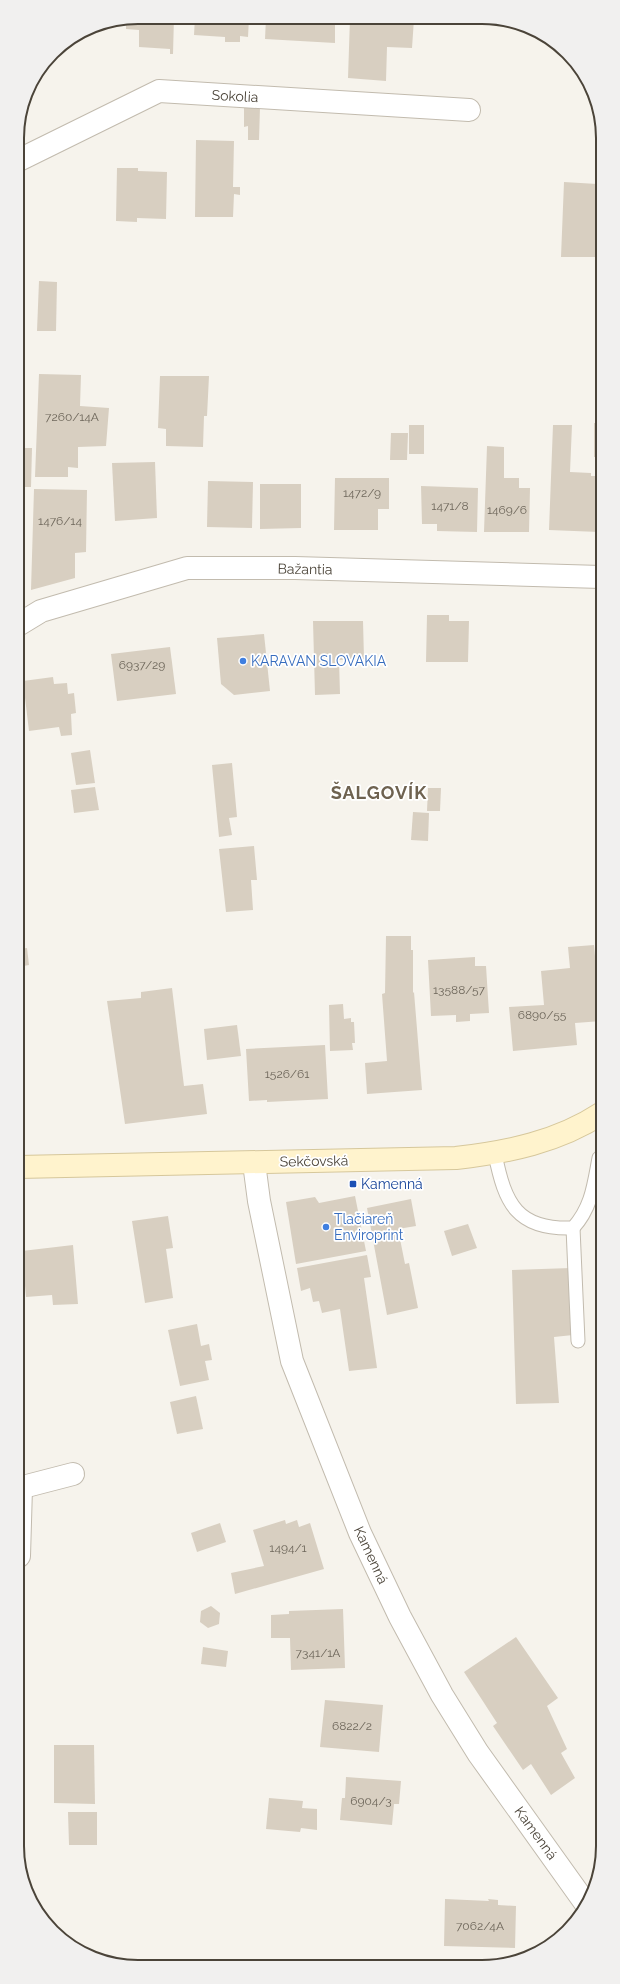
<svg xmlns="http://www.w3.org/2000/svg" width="620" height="1984" font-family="Raleway,sans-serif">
<rect width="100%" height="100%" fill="#f6f3ec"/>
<g fill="#d8cfc1">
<polygon points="138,17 174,17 173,54 170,54 170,49 139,47 139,30 126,29 126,19"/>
<polygon points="195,17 249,18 248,37 240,36 240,42 225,42 225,37 194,35"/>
<polygon points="266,18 335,18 335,43 265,39"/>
<polygon points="350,18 414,19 412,48 387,47 386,81 348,78"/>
<polygon points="244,106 260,107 259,140 248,140 248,126 244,127"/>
<polygon points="196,140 234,141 233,187 240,187 240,195 234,194 233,217 195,217"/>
<polygon points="117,168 138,168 138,171 167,172 166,219 137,218 137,222 116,221"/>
<polygon points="564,182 597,184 597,197 601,198 601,229 596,228 595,257 561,257"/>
<polygon points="39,281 57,282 56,331 37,331"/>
<polygon points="39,374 81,375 80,406 109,408 106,446 78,447 78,468 68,467 68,477 35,477"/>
<polygon points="160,376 209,376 207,416 204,416 203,447 166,446 166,429 158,428"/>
<rect x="594" y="423" width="7" height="34"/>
<rect x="409" y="425" width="15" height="29"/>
<polygon points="553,425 572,425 570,472 591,473 591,476 600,476 599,532 549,530"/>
<polygon points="391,433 408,433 407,460 390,460"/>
<polygon points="487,446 504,447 504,478 519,478 519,488 530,488 529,532 484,532"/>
<polygon points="18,448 32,448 31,487 18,487"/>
<polygon points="155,462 157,518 115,521 112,463"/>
<polygon points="335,478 389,478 389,509 378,509 378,530 334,530"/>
<polygon points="208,481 253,482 252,528 207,527"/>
<polygon points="260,484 301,484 301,528 260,529"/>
<polygon points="421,486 478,488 477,532 437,531 437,524 422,524"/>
<polygon points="34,489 87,490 86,552 75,553 75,578 31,590"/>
<polygon points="427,615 449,615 449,621 469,621 468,662 426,662"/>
<polygon points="313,621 363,621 364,659 339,660 340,694 315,695"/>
<polygon points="264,634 270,691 234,695 221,684 217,638"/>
<polygon points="170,647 176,694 117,701 111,654"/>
<polygon points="53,677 54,684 67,683 68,694 74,693 76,713 71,714 72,735 61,736 59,727 29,731 23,681"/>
<polygon points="90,750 95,783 76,785 71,753"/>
<polygon points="232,763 237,817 229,818 232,835 219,837 212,765"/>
<polygon points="95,787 99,810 74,813 71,790"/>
<polygon points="428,788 441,788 440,811 427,811"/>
<polygon points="413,812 429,813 428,841 411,840"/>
<polygon points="254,846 257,880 251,880 253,910 226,912 219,849"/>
<polygon points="386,936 411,936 411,950 413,950 413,993 414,992 422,1090 367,1094 365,1063 387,1061 382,994 385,993"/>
<polygon points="594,945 597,978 602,977 602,1021 575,1023 577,1045 513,1051 509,1007 544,1005 541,971 570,968 568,947"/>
<polygon points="27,948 29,965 18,967 18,949"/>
<polygon points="475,957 475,966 486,966 489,1013 470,1014 470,1021 456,1022 456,1015 431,1016 428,960"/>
<polygon points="172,988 184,1086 203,1084 207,1114 125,1124 107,1001 141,998 141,992"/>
<polygon points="343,1004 344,1019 351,1018 351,1022 354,1022 355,1043 352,1043 353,1050 330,1051 329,1005"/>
<polygon points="237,1025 241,1056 207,1060 204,1029"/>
<polygon points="325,1045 328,1099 267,1102 267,1100 249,1101 246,1049"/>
<polygon points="355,1196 366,1251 296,1264 286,1202 315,1197 319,1203"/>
<polygon points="411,1199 416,1226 398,1229 405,1264 409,1263 418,1308 387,1315 367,1208"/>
<polygon points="168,1216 173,1248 166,1249 173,1298 145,1303 132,1221"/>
<polygon points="468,1224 477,1248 452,1256 444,1231"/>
<polygon points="73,1245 78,1304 53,1305 52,1295 26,1297 22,1251"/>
<polygon points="367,1255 371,1277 364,1278 377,1368 349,1371 340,1309 322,1313 319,1301 313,1302 310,1288 301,1291 297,1268"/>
<polygon points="571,1268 573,1335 554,1337 559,1403 516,1404 512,1270"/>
<polygon points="19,1298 22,1328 19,1328"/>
<polygon points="197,1324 201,1346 209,1344 212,1360 205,1361 209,1380 180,1386 168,1330"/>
<polygon points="196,1396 203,1429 177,1434 170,1402"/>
<polygon points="285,1520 286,1524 297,1520 299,1527 310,1523 324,1569 235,1594 231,1573 264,1566 253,1530"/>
<polygon points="220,1523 226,1542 197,1552 191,1533"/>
<polygon points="211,1606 220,1613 219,1624 208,1628 200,1622 201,1611"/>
<polygon points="343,1609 345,1668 291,1670 290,1638 271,1638 271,1615 289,1614 289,1611"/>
<polygon points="516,1637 558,1698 547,1706 567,1749 561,1753 575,1778 551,1795 531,1764 523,1770 493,1726 497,1723 464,1672"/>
<polygon points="203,1647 228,1651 226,1667 201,1664"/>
<polygon points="325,1700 383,1705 379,1752 320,1747"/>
<polygon points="54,1745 94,1745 95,1804 54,1803"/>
<polygon points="346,1777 401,1781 399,1804 394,1804 392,1825 340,1820 342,1798 345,1798"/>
<polygon points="269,1798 303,1801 302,1808 317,1809 317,1830 301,1828 300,1832 266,1829"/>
<polygon points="68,1812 97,1812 97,1845 69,1845"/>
<polygon points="445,1899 489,1901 488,1899 498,1900 498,1905 516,1906 515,1948 444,1946"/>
</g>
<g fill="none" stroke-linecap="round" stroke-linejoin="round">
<g stroke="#c2bbae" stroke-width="15">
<g id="lane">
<path d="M495 1154C505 1204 517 1230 573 1228 592 1207 594 1184 599 1158"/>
<polyline points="573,1228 578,1341"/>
</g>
</g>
<g stroke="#c2bbae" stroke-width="24">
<g id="street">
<polyline points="17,161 159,91 469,110"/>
<polyline points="18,625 41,611 187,568 295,568 601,577"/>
<polyline points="254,1163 259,1201 292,1361 360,1533 400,1617 442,1695 478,1753 586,1904"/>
<polyline points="19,1488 73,1474"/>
<polyline points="19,1556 21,1488"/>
</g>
</g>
<g stroke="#d6c79b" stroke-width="24">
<path id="secondary" d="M18 1167 456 1158C508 1152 558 1142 602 1113"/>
</g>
<use href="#lane" stroke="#fff" stroke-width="13"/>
<use href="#street" stroke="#fff" stroke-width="22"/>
<use href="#secondary" stroke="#fff3cd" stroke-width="22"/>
</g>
<g fill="#3f7fe0" stroke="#fff" stroke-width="1.5">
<circle cx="243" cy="661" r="4"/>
<circle cx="326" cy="1227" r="4"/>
</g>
<rect fill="#1a4fb4" stroke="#fff" stroke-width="1.5" x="349" y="1180" width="8" height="8" rx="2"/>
<g text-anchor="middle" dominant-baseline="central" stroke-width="3.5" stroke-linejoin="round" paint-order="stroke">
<g font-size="12" fill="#6e675b">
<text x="72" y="417">7260/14A</text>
<text x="362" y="493">1472/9</text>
<text x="450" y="506">1471/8</text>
<text x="507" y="510">1469/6</text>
<text x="60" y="521">1476/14</text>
<text x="142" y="665">6937/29</text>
<text x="459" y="990">13588/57</text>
<text x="542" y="1015">6890/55</text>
<text x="287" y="1074">1526/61</text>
<text x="288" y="1548">1494/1</text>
<text x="318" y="1653">7341/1A</text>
<text x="352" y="1726">6822/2</text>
<text x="371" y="1801">6904/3</text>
<text x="480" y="1926">7062/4A</text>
</g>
<g font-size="14" fill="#4b4439" stroke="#fff">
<text transform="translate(235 96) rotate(3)">Sokolia</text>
<text transform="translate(305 569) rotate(1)">Bažantia</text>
<text transform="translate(314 1161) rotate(-1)">Sekčovská</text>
<text transform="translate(371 1555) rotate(65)">Kamenná</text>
<text transform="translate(536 1833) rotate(54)">Kamenná</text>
</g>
<g font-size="14" fill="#366cbe" stroke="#fff" text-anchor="start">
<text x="251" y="661">KARAVAN SLOVAKIA</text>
<text x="334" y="1219">Tlačiareň<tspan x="334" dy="16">Enviroprint</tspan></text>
</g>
<g font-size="14" fill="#164399" stroke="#fff" text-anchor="start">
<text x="361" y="1184">Kamenná</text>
</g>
<g font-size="18" font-weight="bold" letter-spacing="1" fill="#6e6250" stroke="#fff">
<text x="379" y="792">ŠALGOVÍK</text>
</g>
</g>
<path d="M0 0H620V1984H0ZM138 24H482A114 114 0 0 1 596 138V1846A114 114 0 0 1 482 1960H138A114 114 0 0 1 24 1846V138A114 114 0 0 1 138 24Z" fill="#f1f0ef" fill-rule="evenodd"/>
<path fill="none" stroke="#4b4439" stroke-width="2" d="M138 24H482A114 114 0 0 1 596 138V1846A114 114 0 0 1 482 1960H138A114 114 0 0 1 24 1846V138A114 114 0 0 1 138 24Z"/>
</svg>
